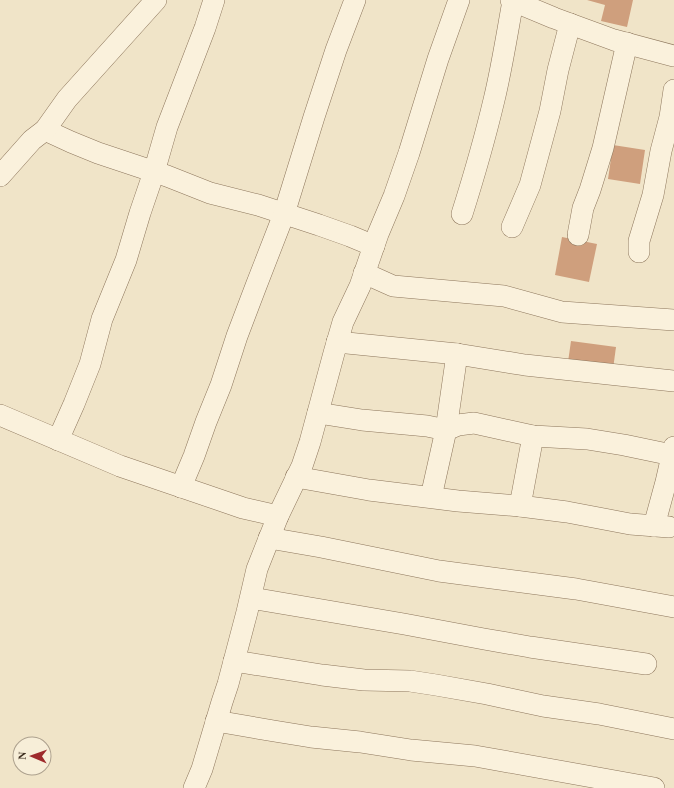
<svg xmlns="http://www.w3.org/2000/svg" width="674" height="788" font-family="Georgia,serif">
<rect width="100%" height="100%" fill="#f0e4c8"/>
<g fill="#cf9f7d">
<polygon points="587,0 633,0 627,27 601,21 605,5"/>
<polygon points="613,145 645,150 640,184 608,179"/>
<polygon points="562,237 597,244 589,282 555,275"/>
<polygon points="571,341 616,347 613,369 568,362"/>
</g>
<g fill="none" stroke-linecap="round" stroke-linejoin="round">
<g stroke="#8d765c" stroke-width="22">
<g id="minor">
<polyline points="511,0 554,18 614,40 674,56"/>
<polyline points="45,130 71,142 98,153 167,176 210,193 258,205 319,225 350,236 374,246"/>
<polyline points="0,176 32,140 45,130 67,99 156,0"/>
<path d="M462 214C474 176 485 138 494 100 502 67 507 34 513 1"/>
<polyline points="512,227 530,185 550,111 558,70 570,24"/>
<polyline points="578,235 583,208 590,190 603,148 627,43"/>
<polyline points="639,252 639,241 653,195 661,151 670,117 674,90"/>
<polyline points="364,273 393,286 504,296 562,312 674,320"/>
<polyline points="337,342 457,354 525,365 674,381"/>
<polyline points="318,413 362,420 427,426 446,430 458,425 474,423 533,436 587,439 624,445 672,455"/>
<polyline points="0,415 120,466 243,508 278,516"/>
<polyline points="58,440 74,404 90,364 102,319 126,260 140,213 154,172 167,127 205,28 214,0"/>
<polyline points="296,477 369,490 458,501 520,506 567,512 630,524 669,527"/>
<polyline points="181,487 194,456 206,422 221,385 237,336 256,286 284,214 314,117 336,50 355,0"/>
<polyline points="431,497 446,430 457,354"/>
<polyline points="520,506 533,436"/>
<polyline points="654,526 666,482 674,447"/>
<polyline points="269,538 321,547 439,571 576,589 674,607"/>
<polyline points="251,598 404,624 484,639 530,647 646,664"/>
<polyline points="234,661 322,675 364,680 410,681 436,685 487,694 543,706 599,714 674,729"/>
<polyline points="216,721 274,731 311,737 360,742 411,750 475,756 654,788"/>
<polyline points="194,788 202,769 222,702 228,684 247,612 257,569 278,516 302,466 310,442 334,353 343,322 360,286 378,234 394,196 409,153 438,59 459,0"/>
</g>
</g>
<use href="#minor" stroke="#faf1dc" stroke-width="21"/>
</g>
<g transform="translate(32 756) rotate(272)"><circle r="19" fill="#f7eed8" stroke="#ada18e"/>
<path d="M0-3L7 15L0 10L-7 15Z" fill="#9e2a2b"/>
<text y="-6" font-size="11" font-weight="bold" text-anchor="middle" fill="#3d2e20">N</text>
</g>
</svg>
